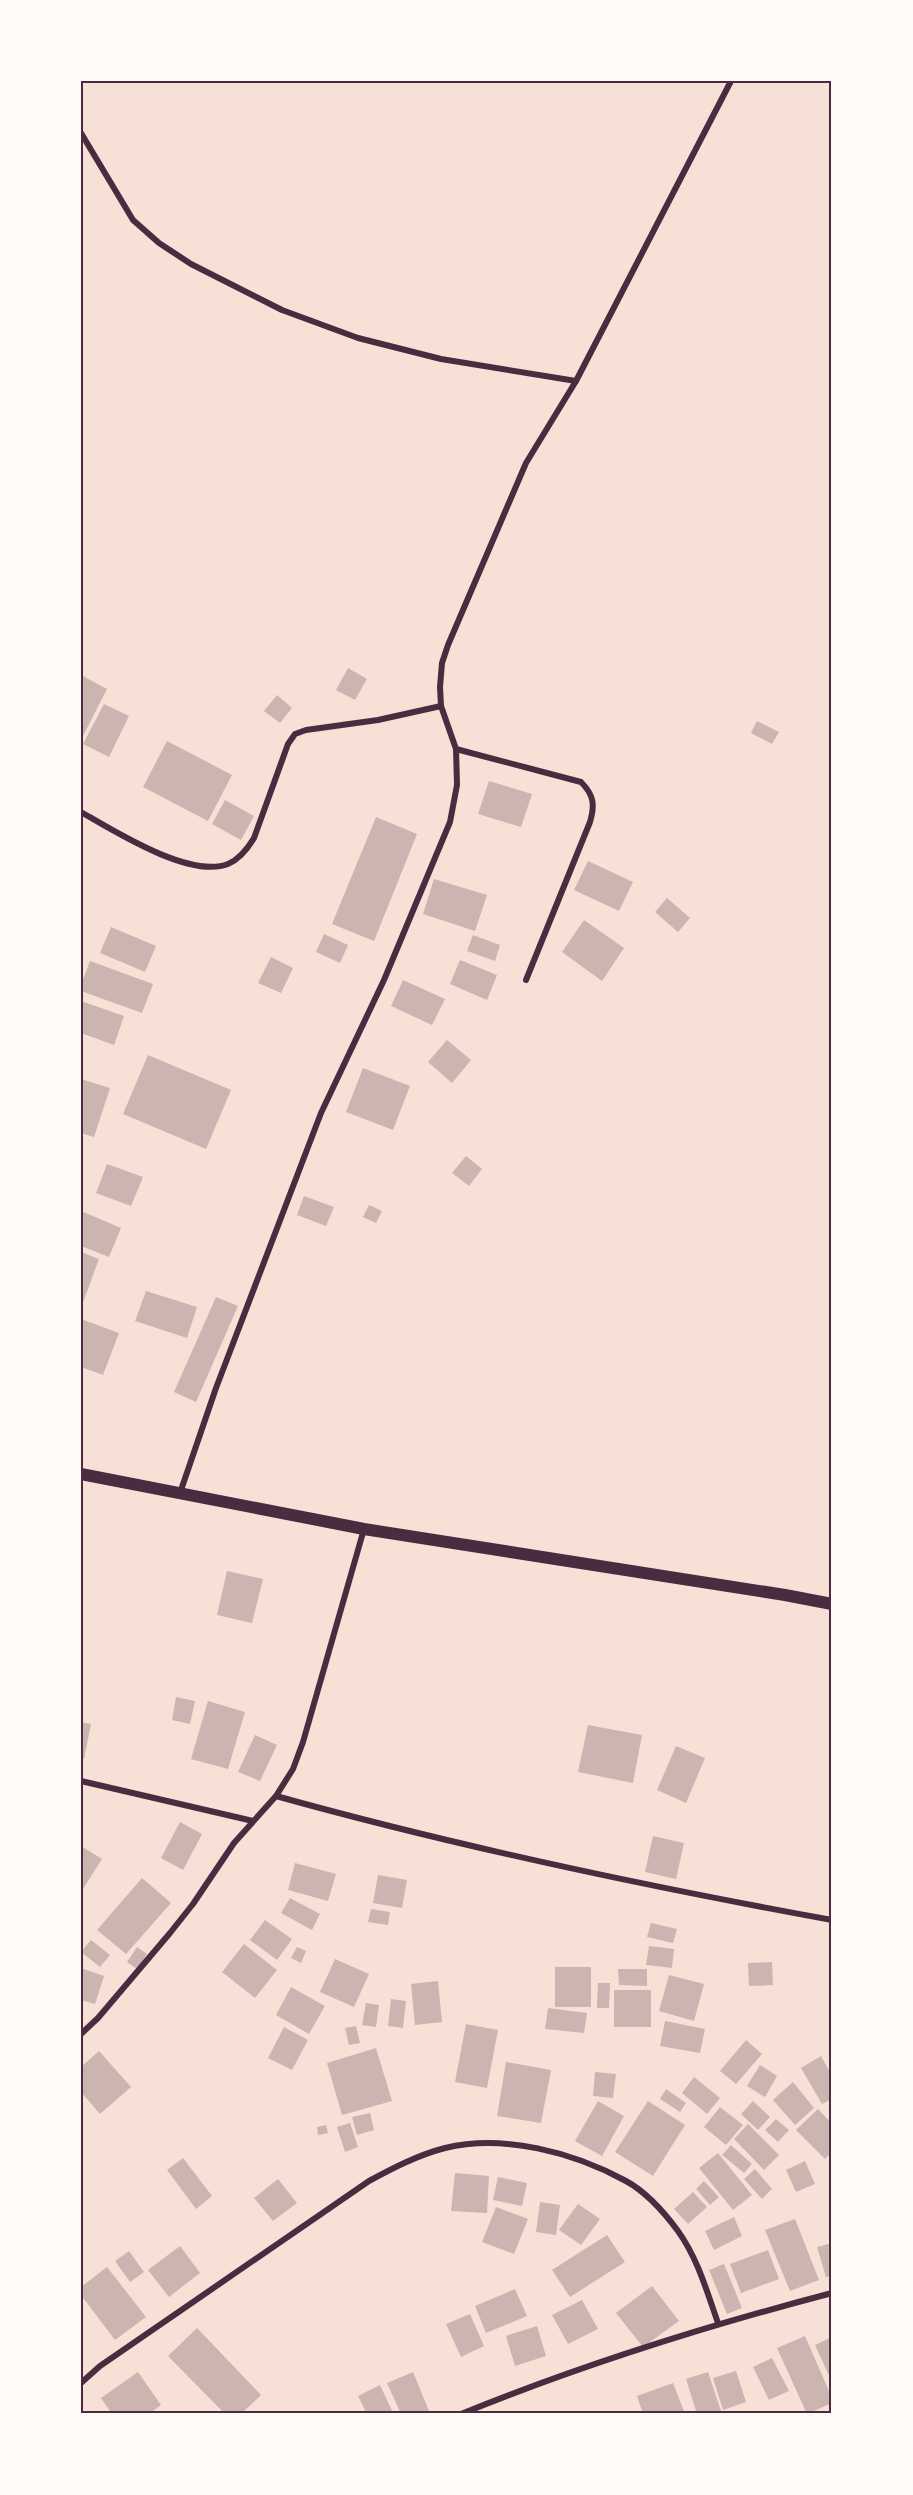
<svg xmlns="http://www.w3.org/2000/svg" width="913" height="2495" font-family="'Open Sans',sans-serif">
<rect width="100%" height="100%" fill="#f7e1d7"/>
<g fill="#ccb4b1">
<polygon points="348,668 367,679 355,700 336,690"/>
<polygon points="81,675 107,689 81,740"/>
<polygon points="277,695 292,708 280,723 264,711"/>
<polygon points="104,704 129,716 109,757 83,744"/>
<polygon points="757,721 779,732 772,744 751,733"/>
<polygon points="167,741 232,775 208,821 143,787"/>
<polygon points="489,781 532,794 521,827 478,814"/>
<polygon points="225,800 254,816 241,840 212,824"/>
<polygon points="376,817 417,834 374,941 332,924"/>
<polygon points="588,861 633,882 619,911 574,890"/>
<polygon points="434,879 487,895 475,931 423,914"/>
<polygon points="667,898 690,918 678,932 655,912"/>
<polygon points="584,920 624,948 602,981 562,952"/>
<polygon points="111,927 156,946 145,972 100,953"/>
<polygon points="324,934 348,945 340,963 316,952"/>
<polygon points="473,935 500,945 495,961 467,951"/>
<polygon points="271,957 293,968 281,993 258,983"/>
<polygon points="460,960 497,975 487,1000 450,984"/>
<polygon points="90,961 153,984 142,1013 81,991 81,985"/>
<polygon points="403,980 445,999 432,1025 391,1006"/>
<polygon points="81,1001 124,1016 114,1045 81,1033"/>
<polygon points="447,1040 471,1060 452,1083 428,1062"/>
<polygon points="148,1055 231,1090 206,1149 123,1114"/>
<polygon points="363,1068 410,1086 393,1130 346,1112"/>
<polygon points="81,1079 110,1088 94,1137 81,1133"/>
<polygon points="466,1156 482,1169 469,1186 452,1173"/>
<polygon points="107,1164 143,1177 131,1206 96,1193"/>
<polygon points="304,1196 334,1207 326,1226 297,1215"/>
<polygon points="369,1205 382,1211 376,1223 363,1217"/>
<polygon points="81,1211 121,1228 109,1257 81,1246"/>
<polygon points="81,1252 99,1259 81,1308"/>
<polygon points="146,1291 197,1307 187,1338 135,1321"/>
<polygon points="216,1297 238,1306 196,1402 174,1392"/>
<polygon points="81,1319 119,1333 103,1375 81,1367"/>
<polygon points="227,1571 263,1579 252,1623 217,1615"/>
<polygon points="176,1697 195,1701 190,1724 172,1720"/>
<polygon points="208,1701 245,1712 228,1769 191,1759"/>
<polygon points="81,1722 91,1724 84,1759 81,1758"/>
<polygon points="588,1725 642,1735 633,1783 578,1772"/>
<polygon points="255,1735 277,1745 260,1781 238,1772"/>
<polygon points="676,1746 705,1758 686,1803 657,1790"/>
<polygon points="180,1822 202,1834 183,1870 161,1858"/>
<polygon points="653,1836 684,1843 676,1879 645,1872"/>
<polygon points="81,1846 102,1859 81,1892"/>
<polygon points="295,1863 336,1874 328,1901 288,1890"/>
<polygon points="378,1875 407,1880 402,1908 373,1903"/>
<polygon points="142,1878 171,1903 126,1954 97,1930"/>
<polygon points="290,1898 320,1914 312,1930 281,1913"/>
<polygon points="371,1909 390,1912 388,1925 368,1922"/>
<polygon points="265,1920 292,1939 277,1960 250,1940"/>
<polygon points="651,1923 677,1929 673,1943 647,1937"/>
<polygon points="91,1940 110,1955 100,1967 81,1952"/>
<polygon points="244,1944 277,1970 255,1998 222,1972"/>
<polygon points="649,1946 674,1949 672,1968 646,1965"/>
<polygon points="137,1947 147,1954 137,1969 127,1962"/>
<polygon points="297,1947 306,1951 301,1963 291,1958"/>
<polygon points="335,1959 369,1974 354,2007 320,1992"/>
<polygon points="772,1962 773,1985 749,1986 748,1963"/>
<rect x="555" y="1967" width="36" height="40"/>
<polygon points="81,1968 104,1976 95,2004 81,2000"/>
<polygon points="618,1969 647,1969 647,1986 619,1985"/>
<polygon points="669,1975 704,1984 694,2021 659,2011"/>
<polygon points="438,1981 442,2022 415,2025 411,1984"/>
<polygon points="598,1983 610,1983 609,2008 597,2008"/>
<polygon points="291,1987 325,2006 309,2034 276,2015"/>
<rect x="614" y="1990" width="37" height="37"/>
<polygon points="391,1999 406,2001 403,2028 388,2026"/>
<polygon points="366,2003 379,2005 376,2027 362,2025"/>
<polygon points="548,2008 587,2013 584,2033 545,2029"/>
<polygon points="665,2021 705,2029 700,2053 660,2046"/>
<polygon points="466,2024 498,2030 487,2088 455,2082"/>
<polygon points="356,2026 360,2043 349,2045 345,2028"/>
<polygon points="284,2027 308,2040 292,2070 268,2058"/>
<polygon points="746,2040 762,2054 736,2084 720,2071"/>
<polygon points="376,2048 392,2101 342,2115 327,2063"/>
<polygon points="99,2051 131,2087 100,2114 81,2092 81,2067"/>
<polygon points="821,2056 832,2076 832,2099 822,2104 801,2068"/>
<polygon points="506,2062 551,2070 541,2123 497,2116"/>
<polygon points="760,2065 777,2076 765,2097 747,2086"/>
<polygon points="595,2072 616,2074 613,2098 593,2096"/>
<polygon points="694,2077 720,2098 707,2114 682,2093"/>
<polygon points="793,2082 814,2108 795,2125 773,2100"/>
<polygon points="666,2089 686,2103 680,2112 660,2099"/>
<polygon points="598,2101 624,2116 602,2156 575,2141"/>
<polygon points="648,2101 685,2125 653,2176 615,2152"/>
<polygon points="753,2101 770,2117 758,2130 741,2114"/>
<polygon points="720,2107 743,2125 726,2145 704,2127"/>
<polygon points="818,2109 832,2124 832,2152 825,2159 796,2130"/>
<polygon points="370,2113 374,2130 357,2135 352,2117"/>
<polygon points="776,2119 789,2130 778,2142 765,2130"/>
<polygon points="350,2123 358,2147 345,2152 337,2127"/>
<polygon points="748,2124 779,2155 764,2170 734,2139"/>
<polygon points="326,2125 328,2133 318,2135 317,2127"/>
<polygon points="731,2145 752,2164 744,2173 722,2155"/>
<polygon points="718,2153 752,2195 733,2210 699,2168"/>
<polygon points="183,2158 212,2196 196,2209 167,2170"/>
<polygon points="805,2161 815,2184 796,2192 786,2170"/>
<polygon points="755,2169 772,2189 762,2199 744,2179"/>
<polygon points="455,2173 489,2176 487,2213 451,2211"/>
<polygon points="498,2177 527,2183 522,2206 493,2200"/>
<polygon points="278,2179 297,2203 273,2221 254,2198"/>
<polygon points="704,2181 719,2197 710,2205 696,2189"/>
<polygon points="693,2192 707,2207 688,2224 674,2209"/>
<polygon points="540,2202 560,2205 556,2235 536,2232"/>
<polygon points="578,2204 600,2219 581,2245 559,2230"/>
<polygon points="496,2207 528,2219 514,2254 482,2242"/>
<polygon points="734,2217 742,2236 714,2250 705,2231"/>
<polygon points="795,2219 819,2280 790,2291 765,2230"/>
<polygon points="607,2235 625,2262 570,2297 552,2270"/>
<polygon points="832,2243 832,2276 826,2277 817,2247"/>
<polygon points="180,2246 200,2273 169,2297 148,2270"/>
<polygon points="768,2250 779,2279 741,2293 730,2264"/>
<polygon points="129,2251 144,2272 130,2282 115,2261"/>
<polygon points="724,2264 742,2308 727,2314 709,2270"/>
<polygon points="107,2267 146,2317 115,2340 81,2295 81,2287"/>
<polygon points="652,2286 679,2321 643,2347 616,2313"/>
<polygon points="515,2289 527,2316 486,2333 475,2306"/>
<polygon points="582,2300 598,2329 568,2344 552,2315"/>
<polygon points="470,2314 484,2346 461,2357 446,2324"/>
<polygon points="537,2326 546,2356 515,2366 506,2336"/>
<polygon points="197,2328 261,2395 241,2414 225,2414 168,2356"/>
<polygon points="805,2336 832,2398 832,2403 807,2414 777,2348"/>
<polygon points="832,2337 832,2382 815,2345"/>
<polygon points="772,2358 789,2391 769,2400 753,2367"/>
<polygon points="736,2371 746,2402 723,2410 713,2378"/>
<polygon points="138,2372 161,2405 149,2414 112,2414 101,2398"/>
<polygon points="413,2372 429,2411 422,2414 401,2414 387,2383"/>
<polygon points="708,2372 721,2411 711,2414 697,2414 686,2379"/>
<polygon points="673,2383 685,2414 643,2414 637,2396"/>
<polygon points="380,2385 393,2413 367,2414 358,2396"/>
</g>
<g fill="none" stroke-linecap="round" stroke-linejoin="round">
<g stroke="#4a2c40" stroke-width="6">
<polyline points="81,133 133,220 159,243 191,264 282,310 358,338 441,359 576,381"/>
<path d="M456 749 581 782C594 795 595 805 590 822L526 980"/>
<path d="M81 812C114 831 190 879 228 864 240 859 248 848 254 838L288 744 295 734 306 730 378 720 441 706"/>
<polyline points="180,1493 216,1388 321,1113 384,980 450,822 457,785 456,749 441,706 440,687 442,663 448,645 526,463 576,381 731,81"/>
<polyline points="81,1781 253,1821"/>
<path d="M276 1796C459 1847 645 1886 832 1920"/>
<polyline points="81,2034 98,2018 170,1933 193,1904 234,1843 276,1796 293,1769 303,1742 364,1529"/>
<path d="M81 2383 100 2366 369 2181C393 2168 418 2155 445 2148 504 2134 573 2152 626 2181 646 2192 664 2212 678 2231 698 2259 707 2292 718 2323"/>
<path d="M461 2414C582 2365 706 2326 832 2293"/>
</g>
<polyline stroke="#4a2c40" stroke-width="12" points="81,1474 364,1529 785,1595 832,1604"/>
</g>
<rect width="913" height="2495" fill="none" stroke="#fffaf5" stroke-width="165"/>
<rect x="82" y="82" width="748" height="2330" fill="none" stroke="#4a2c40" stroke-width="2"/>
</svg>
